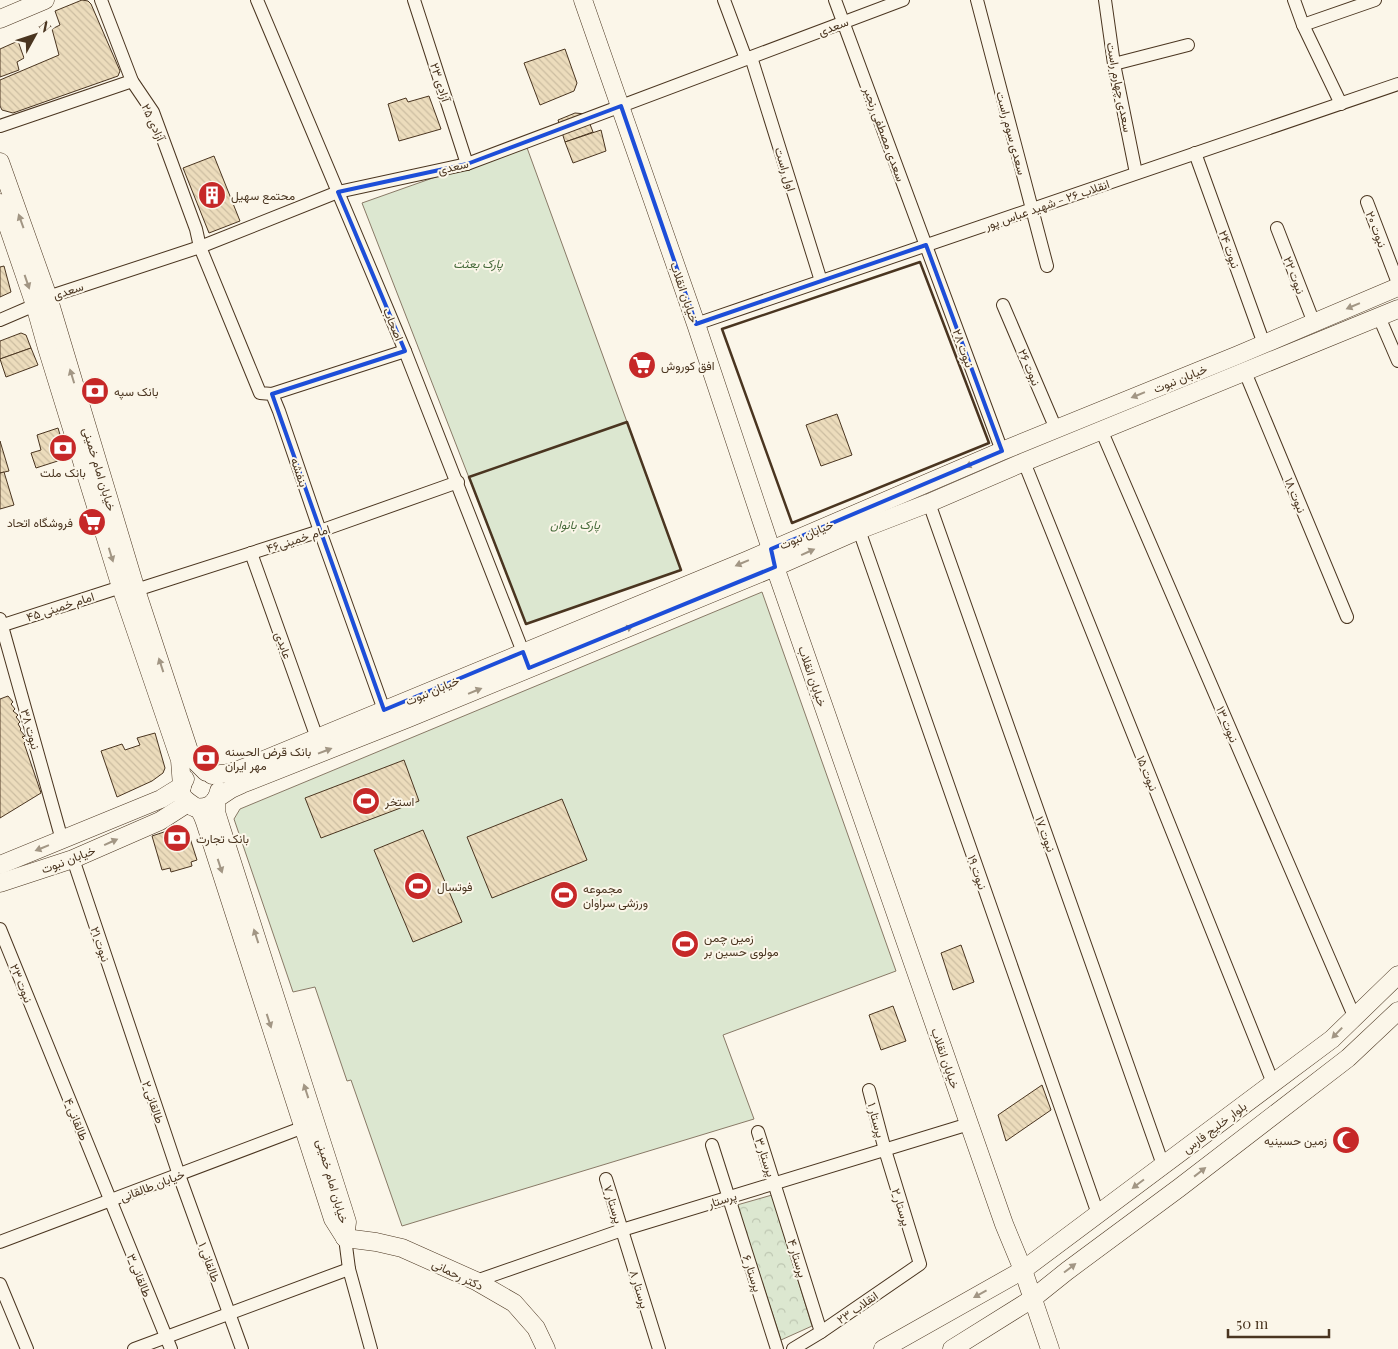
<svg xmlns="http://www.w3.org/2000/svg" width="1398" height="1349" font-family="'Playfair Display',Vazirmatn,serif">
<defs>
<pattern id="forest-crowns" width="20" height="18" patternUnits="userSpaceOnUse" patternTransform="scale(1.25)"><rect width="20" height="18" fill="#dce7d0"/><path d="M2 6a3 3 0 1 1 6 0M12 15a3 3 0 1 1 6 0" fill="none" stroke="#bec7b2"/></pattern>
<pattern id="building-back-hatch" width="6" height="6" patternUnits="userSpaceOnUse" patternTransform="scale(1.25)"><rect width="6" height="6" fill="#ecdcbc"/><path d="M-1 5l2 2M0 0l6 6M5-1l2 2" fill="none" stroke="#ccbda1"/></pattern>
</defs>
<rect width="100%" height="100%" fill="#fbf6e9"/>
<polygon fill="url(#forest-crowns)" stroke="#887966" points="772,1195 812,1326 781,1340 737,1205"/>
<g fill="#dce7d0" stroke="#887966">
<polygon points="526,145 681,570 526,624 362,203"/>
<polygon points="762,592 896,971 723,1035 754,1119 402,1226 351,1080 347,1081 315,987 293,992 234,819 240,809"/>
</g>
<g fill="url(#building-back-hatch)" stroke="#4a3520">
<polygon points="82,0 88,1 91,4 120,71 118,76 13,113 2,110 0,106 0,80 59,55 52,29 60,25 55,11"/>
<polygon points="18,41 24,58 17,62 19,70 0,77 0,49"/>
<polygon points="565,49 577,83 574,91 540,105 524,63"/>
<polygon points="429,96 441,129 399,141 388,104 406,98 408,102"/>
<polygon points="575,113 586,114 593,132 565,142 558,120"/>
<polygon points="601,130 606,151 573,163 565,142"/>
<polygon points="214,156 240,221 209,233 183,168"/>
<polygon points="4,266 11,292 0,297 0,267"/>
<polygon points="21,333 26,335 31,348 0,359 0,341"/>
<polygon points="31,348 38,365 6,377 0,359"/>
<polygon points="837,414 852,455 821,466 806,425"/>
<polygon points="58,428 67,458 36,468 31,453 41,450 37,435"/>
<polygon points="0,441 9,471 0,473"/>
<polygon points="4,472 14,505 0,509 0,473"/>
<polygon points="8,696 13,702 11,704 15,709 13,711 18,715 16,717 20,722 18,724 21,729 20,730 25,736 22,737 26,741 24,743 41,793 0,818 0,699"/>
<polygon points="155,733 165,768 163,773 152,781 117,797 101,751 122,744 125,750 140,745 137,738"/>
<polygon points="404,760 419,801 321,838 305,798"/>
<polygon points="562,799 587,860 492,898 467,837"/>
<polygon points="179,827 181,834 188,832 197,860 191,862 192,866 171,872 170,868 162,870 152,836"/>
<polygon points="423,830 462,922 413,942 374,850"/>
<polygon points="961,945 974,982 953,990 941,953"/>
<polygon points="893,1006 906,1041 881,1050 869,1015"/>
<polygon points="1042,1085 1051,1110 1006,1141 998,1115"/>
</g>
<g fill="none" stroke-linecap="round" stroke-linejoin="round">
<g stroke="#4a3520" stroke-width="14">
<g id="street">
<polyline points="101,0 132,81 153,112 196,229 200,247 260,393 272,394 279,411 320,531 384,710"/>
<polyline points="257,0 405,351 523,652"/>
<polyline points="414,0 467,164"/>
<polyline points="724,0 746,59"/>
<polyline points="835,0 1002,451"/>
<polyline points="977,0 1047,266"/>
<polyline points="1105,0 1114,64 1136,173"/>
<polyline points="1294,0 1303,25 1341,104"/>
<polyline points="1303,25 1375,0"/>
<polyline points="751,57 821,281"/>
<polyline points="1114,64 1188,45"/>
<polyline points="0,126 132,81"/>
<polyline points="1195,153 1264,344"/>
<polyline points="1367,202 1398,283"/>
<polyline points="1277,228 1314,323"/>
<polyline points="1003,305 1056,429"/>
<polyline points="1379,317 1398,361"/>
<polyline points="0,320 35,305 48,297 200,247 338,192 467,164 903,0"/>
<polyline points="696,324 1398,84"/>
<polyline points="1245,372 1347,617"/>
<polyline points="272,394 405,351"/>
<polyline points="1102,432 1354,1016"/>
<polyline points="1024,462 1273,1083"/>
<polyline points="929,503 1163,1165"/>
<polyline points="859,530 1098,1214"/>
<polyline points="251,553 317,738"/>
<polyline points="136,590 320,531 458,482"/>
<polyline points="0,619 62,840"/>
<polyline points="0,626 121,587"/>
<polyline points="73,859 179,1175 242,1349"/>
<polyline points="0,929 171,1349"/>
<polyline points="758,1132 821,1332"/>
<polyline points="712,1145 777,1349"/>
<polyline points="606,1179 659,1349"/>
<polyline points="345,1238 349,1269 371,1349"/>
<polyline points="0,1242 304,1127"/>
<polyline points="476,1281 622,1230 969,1124"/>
<polyline points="0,1284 27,1349"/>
<polyline points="134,1349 349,1269"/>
<polyline points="793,1349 821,1332 920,1264 885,1150 869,1090"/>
</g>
</g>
<g stroke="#4a3520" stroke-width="19">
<g id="secondary">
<polyline points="583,0 696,324 771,549 775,567 1004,1224 1023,1270 1050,1349"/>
<polyline points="0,19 45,0"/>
<polyline points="0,162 48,297 136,590 191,757 206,772"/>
<polyline points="0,203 35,305 47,348 121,587 180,760 182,786 161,799 0,865"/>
<polyline points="212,775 230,773 249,766 748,560 1002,451 1238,355 1398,287"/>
<path d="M185 779C174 799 189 800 200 811 202 814 204 819 205 822L333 1219 345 1238"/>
<path d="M193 807C206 809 216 805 219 791"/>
<polyline points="0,883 73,859 160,821 188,803"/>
<polyline points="345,1238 347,1222 343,1209 222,831 216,812 216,799 231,789 242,784 409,718 775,567 859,530 929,503 1024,462 1398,309"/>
<polyline points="345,1238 376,1242 402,1248 476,1281 514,1303 536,1328 546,1349"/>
<polyline points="883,1349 1023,1270 1332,1039 1398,975"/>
<polyline points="952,1349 1032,1299 1067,1271 1179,1188 1348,1058 1398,1011"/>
</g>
</g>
<use href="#street" stroke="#fbf6e9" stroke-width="12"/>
<use href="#secondary" stroke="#fbf6e9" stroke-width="18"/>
<g stroke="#4a3520" stroke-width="2.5">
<polygon points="920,262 989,443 792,523 722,329"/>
<polygon points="627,422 681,570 526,624 469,477"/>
</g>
</g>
<defs><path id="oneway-solid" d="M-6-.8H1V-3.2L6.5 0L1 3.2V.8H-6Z" transform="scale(1.25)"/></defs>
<g fill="#a29684">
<use href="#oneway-solid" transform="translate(21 221) rotate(-110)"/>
<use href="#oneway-solid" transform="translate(27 282) rotate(71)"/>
<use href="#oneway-solid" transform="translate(1353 306) rotate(157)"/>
<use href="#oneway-solid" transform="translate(72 376) rotate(-107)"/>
<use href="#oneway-solid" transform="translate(1138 395) rotate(158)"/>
<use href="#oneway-solid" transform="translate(972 464) rotate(157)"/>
<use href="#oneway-solid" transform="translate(808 552) rotate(-24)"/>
<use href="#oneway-solid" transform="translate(111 555) rotate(73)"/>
<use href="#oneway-solid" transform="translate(742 563) rotate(157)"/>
<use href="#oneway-solid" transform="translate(626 629) rotate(-23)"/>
<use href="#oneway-solid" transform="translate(161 665) rotate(-108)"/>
<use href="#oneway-solid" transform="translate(475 691) rotate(-22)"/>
<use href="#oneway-solid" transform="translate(325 751) rotate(-21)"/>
<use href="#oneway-solid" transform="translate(111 842) rotate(-24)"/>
<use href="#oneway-solid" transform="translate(42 848) rotate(158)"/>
<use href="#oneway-solid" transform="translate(220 866) rotate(72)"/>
<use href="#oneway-solid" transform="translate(256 936) rotate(-108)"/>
<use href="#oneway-solid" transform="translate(269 1021) rotate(72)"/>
<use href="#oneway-solid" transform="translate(1337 1033) rotate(134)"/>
<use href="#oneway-solid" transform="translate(306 1091) rotate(-108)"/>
<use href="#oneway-solid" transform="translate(1200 1172) rotate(-38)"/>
<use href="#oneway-solid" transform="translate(1138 1184) rotate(143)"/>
<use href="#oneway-solid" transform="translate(1070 1268) rotate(-37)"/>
<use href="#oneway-solid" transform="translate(980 1294) rotate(151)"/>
</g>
<path fill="none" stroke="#1d4ed8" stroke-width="4" stroke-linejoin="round" d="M621 106 696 324 926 245 1002 451 771 549 775 567 529 668 523 652 384 710 272 394 405 351 338 192 467 164Z"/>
<defs>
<g id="building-disc" transform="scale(1.4375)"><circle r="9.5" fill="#c62828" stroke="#fbf6e9"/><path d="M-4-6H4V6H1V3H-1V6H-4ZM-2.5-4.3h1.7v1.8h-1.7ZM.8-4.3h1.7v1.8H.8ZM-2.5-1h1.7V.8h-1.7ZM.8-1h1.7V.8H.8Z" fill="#fff"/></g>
<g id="supermarket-disc" transform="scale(1.4375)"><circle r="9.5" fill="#c62828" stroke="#fbf6e9"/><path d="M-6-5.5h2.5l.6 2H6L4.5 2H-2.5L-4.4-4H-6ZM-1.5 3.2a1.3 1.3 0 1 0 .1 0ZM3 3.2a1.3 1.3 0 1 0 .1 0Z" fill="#fff"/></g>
<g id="bank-disc" transform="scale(1.4375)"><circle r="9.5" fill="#c62828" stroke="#fbf6e9"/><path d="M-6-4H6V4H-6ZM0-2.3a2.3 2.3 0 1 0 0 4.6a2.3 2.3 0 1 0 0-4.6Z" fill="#fff"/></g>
<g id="stadium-disc" transform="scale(1.4375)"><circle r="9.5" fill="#c62828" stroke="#fbf6e9"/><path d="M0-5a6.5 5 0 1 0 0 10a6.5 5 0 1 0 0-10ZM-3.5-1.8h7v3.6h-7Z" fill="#fff"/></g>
<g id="mosque-disc" transform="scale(1.4375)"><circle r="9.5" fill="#c62828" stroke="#fbf6e9"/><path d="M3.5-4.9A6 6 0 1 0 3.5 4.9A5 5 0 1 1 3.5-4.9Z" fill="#fff"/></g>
</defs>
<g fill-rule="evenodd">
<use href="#building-disc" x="212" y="195"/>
<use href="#supermarket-disc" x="642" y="365"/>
<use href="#bank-disc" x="95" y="391"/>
<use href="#bank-disc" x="63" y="448"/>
<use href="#supermarket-disc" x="92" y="522"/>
<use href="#bank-disc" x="206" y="758"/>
<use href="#stadium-disc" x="366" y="801"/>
<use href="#bank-disc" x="177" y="838"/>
<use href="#stadium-disc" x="418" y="886"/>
<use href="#stadium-disc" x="564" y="895"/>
<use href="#stadium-disc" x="685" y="944"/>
<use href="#mosque-disc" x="1346" y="1140"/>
</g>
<g text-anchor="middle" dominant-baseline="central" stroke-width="4" stroke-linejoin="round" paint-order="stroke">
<g font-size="12" fill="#4a3520" stroke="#fbf6e9">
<text transform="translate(833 26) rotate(-21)">سعدی</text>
<text transform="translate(441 82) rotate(72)">آزادی ۲۳</text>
<text transform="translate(1120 87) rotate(79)">سعدی چهارم راست</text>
<text transform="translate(154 122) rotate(65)">آزادی ۲۵</text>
<text transform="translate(1012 133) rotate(75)">سعدی سوم راست</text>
<text transform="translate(885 134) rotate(70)">سعدی مصطفی رنجبر</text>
<text transform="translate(453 166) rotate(-13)">سعدی</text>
<text transform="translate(786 169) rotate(73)">اول راست</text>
<text transform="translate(1047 204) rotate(-19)">انقلاب ۲۶ - شهید عباس پور</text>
<text transform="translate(1377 229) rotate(69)">نبوت ۲۰</text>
<text transform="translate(1230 249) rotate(70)">نبوت ۲۴</text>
<text transform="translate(1295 275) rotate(69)">نبوت ۲۲</text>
<text transform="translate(68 290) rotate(-18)">سعدی</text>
<text transform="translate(685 292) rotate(71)">خیابان انقلاب</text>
<text transform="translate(394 324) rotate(67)">اصحاب</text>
<text transform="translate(964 348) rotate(70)">نبوت ۲۸</text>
<text transform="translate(1030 367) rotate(67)">نبوت ۲۶</text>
<text transform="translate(1180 378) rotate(-22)">خیابان نبوت</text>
<text transform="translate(100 469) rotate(73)">خیابان امام خمینی</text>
<text transform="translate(300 472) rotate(71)">بنفشه</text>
<text transform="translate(1296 495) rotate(68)">نبوت ۱۸</text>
<text transform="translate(806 534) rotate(-23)">خیابان نبوت</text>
<text transform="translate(298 538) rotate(-18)">امام خمینی۴۶</text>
<text transform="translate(60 606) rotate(-18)">امام خمینی ۴۵</text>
<text transform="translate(284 645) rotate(70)">عابدی</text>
<text transform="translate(813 676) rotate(71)">خیابان انقلاب</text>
<text transform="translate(432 690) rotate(-23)">خیابان نبوت</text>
<text transform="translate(1228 724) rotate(67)">نبوت ۱۳</text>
<text transform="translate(31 729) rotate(74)">نبوت ۳۸</text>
<text transform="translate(1148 773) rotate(68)">نبوت ۱۵</text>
<text transform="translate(1046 834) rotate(70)">نبوت ۱۷</text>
<text transform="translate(68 859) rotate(-21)">خیابان نبوت</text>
<text transform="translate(978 872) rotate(71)">نبوت ۱۹</text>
<text transform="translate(101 944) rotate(71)">نبوت ۲۱</text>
<text transform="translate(22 983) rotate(68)">نبوت ۲۳</text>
<text transform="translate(946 1058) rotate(71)">خیابان انقلاب</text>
<text transform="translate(154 1102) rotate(71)">طالقانی ۲</text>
<text transform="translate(77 1119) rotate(68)">طالقانی ۴</text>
<text transform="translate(877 1120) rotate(75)">پرستار ۱</text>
<text transform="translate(1214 1127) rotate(-37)">بلوار خلیج فارس</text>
<text transform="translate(766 1157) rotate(72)">پرستار ۳</text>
<text transform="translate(333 1181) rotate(74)">خیابان امام خمینی</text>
<text transform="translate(152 1185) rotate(-21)">خیابان طالقانی</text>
<text transform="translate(722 1199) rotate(-17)">پرستار</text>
<text transform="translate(614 1204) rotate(73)">پرستار ۷</text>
<text transform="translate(902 1207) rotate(73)">پرستار ۲</text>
<text transform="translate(798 1258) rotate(73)">پرستار ۴</text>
<text transform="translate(210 1262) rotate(70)">طالقانی ۱</text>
<text transform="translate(753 1273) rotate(72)">پرستار ۶</text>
<text transform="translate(458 1274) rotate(26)">دکتر رحمانی</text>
<text transform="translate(140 1275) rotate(68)">طالقانی ۳</text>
<text transform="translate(640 1289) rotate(73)">پرستار ۸</text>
<text transform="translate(857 1307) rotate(-35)">انقلاب ۲۳</text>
</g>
<g font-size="12" fill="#4a3520" stroke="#fbf6e9" text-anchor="start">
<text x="231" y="195">محتمع سهیل</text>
<text x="661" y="365">افق کوروش</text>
<text x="114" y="391">بانک سپه</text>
<text x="63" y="472" text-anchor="middle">بانک ملت</text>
<text x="73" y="522" text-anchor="end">فروشگاه اتحاد</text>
<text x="225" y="751">بانک قرض الحسنه<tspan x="225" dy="14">مهر ایران</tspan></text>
<text x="385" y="801">استخر</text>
<text x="196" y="838">بانک تجارت</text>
<text x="437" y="886">فوتسال</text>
<text x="583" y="888">مجموعه<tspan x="583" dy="14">ورزشی سراوان</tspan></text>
<text x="704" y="937">زمین چمن<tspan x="704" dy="14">مولوی حسین بر</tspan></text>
<text x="1327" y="1140" text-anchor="end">زمین حسینیه</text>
</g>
<g font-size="12" font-style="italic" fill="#436837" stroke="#fbf6e9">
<text x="478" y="263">پارک بعثت</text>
<text x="575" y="524">پارک بانوان</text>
</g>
</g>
<g transform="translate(35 35) rotate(50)" stroke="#fbf6e9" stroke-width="4" paint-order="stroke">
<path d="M0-4L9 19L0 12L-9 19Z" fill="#4a3520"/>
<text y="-8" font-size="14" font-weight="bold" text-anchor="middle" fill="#4a3520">N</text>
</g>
<path d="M1228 1329v8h101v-8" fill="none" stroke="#4a3520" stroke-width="2.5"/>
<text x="1236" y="1329" font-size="15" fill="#4a3520" stroke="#fbf6e9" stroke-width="4" paint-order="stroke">50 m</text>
</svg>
